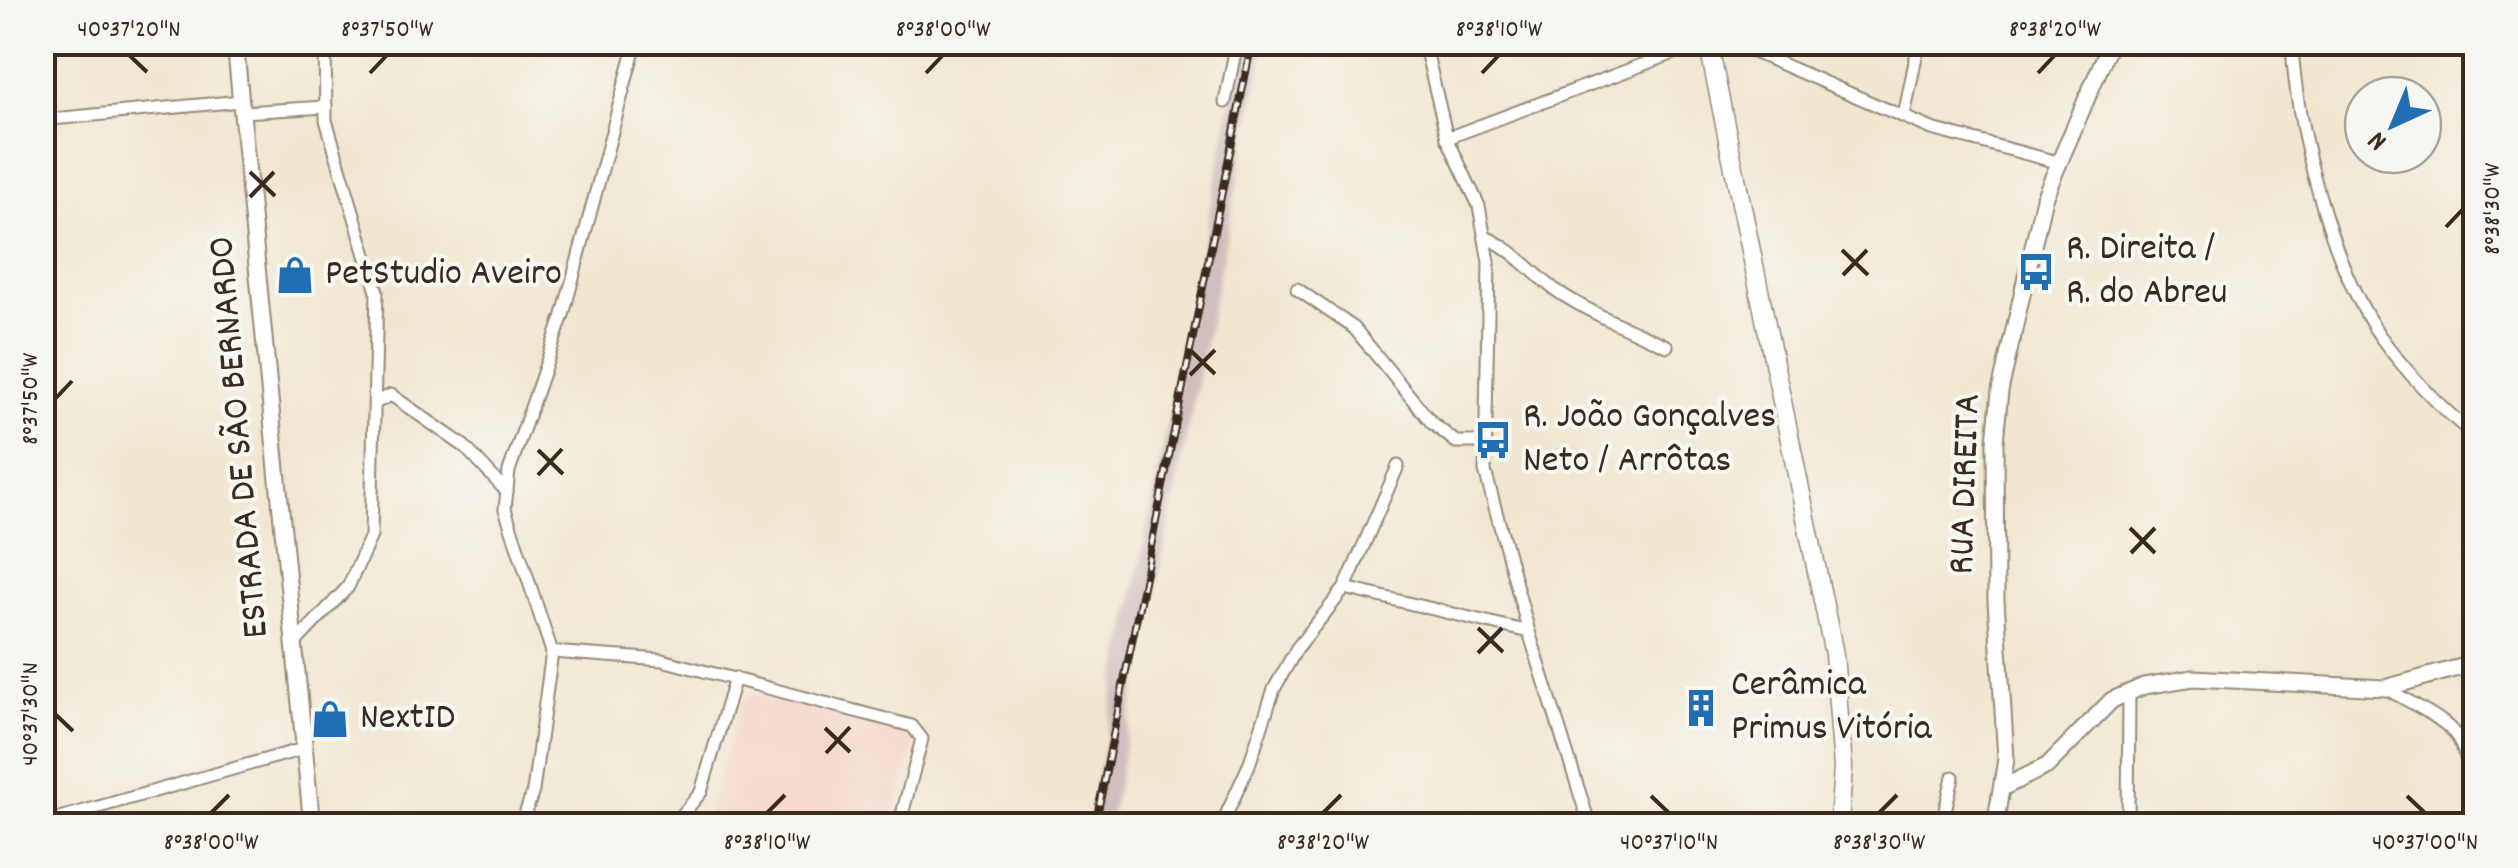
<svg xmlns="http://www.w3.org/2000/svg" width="2518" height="868" font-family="Dekko,sans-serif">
<rect width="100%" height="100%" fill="#f6f6f2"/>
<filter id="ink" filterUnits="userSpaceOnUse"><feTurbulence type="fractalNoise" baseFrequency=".01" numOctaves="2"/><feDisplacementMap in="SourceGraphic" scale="20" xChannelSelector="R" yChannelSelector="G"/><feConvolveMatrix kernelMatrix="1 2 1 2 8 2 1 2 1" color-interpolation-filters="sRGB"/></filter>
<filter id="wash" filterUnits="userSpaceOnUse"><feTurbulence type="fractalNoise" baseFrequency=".0048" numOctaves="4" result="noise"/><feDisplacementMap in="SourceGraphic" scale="40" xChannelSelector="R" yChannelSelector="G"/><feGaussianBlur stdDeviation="2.25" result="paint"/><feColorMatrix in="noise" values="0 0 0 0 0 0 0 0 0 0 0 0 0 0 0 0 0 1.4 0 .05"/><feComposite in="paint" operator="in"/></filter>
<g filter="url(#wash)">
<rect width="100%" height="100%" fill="#f1e6d0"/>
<polygon fill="#f6d2c5" points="753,694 904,733 914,743 891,825 694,825 706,815 742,702"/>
<polygon fill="#d1bfbf" points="1243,43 1265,43 1109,825 1088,825"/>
</g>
<g filter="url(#ink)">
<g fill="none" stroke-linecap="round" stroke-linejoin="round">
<g stroke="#968877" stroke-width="15">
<g id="street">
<polyline points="1424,42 1447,138 1479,206 1489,262 1485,471 1529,632 1590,826"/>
<polyline points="1749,42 1749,50 1932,129 2057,162"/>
<path d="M2292 42C2295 126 2332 267 2380 336 2407 374 2440 407 2476 437"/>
<polyline points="1225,102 1237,42"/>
<polyline points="242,112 326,107"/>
<polyline points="1904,116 1919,42"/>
<polyline points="42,120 241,101"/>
<polyline points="1447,138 1674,53"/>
<path d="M1485 237C1513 248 1530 271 1554 289 1589 313 1629 329 1667 346"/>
<polyline points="1297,289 1354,328 1432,423 1456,442 1483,442"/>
<polyline points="375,403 391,395 464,446 507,492"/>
<polyline points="1345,588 1398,466"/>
<polyline points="294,644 348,587 371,536 377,292 326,120 325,42"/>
<polyline points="552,652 662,660 912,726 922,739 899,826"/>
<path d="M2385 688C2465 733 2464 726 2476 818"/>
<polyline points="42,823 303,749"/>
<polyline points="521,826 533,791 552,652 505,509 509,471 563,315 636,42"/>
<polyline points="673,826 701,792 735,678"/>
<polyline points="1221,826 1249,765 1274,689 1297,648 1345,588 1529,632"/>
<polyline points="1949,826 1942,823 1953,777"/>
<polyline points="2128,826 2129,693"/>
</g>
</g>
<g stroke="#968877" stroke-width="19">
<g id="secondary">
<polyline points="235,42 312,826"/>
<polyline points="2004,787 2047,766 2112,700 2144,686 2193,678 2385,688 2476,663"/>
<polyline points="1995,826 2006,759 1996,600 1995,442 2000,391 2044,198 2111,42"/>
</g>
</g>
<g stroke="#968877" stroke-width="21">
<polyline id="primary" points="1708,42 1834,654 1843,767 1839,826"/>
</g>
<use href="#street" stroke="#fff" stroke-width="11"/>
<use href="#secondary" stroke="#fff" stroke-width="15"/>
<use href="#primary" stroke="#fff" stroke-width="18"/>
<g stroke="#3b2a1e" stroke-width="8">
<polyline id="rail" points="1095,826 1252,42"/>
</g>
<use href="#rail" stroke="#f6f6f2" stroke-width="4" stroke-dasharray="11" stroke-linecap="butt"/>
</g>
</g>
<path fill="none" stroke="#3b2a1e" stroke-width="4" d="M129 55 147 72M370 73 387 55M926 73 943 55M1482 73 1499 55M2038 73 2055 55M250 172 275 196M250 197 274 172M2446 227 2463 209M1842 250 1868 275M1843 275 1867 250M1190 350 1215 374M1190 375 1215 350M55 399 72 381M538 450 563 474M538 475 562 449M2130 528 2155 553M2131 553 2155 528M1478 628 1503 652M1478 653 1502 628M55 714 73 731M825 728 850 752M826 753 850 727M1651 796 1669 813M2407 796 2425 813M211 813 229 795M767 813 785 795M1323 813 1341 795M1879 813 1897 795"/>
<defs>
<g id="bus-bare" transform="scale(3)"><path d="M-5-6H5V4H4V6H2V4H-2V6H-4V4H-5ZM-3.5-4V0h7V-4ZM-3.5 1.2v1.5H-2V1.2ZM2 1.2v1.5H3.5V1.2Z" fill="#1f6fb2" stroke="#f6f6f2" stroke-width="2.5" paint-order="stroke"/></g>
<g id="shop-bare" transform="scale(3)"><path d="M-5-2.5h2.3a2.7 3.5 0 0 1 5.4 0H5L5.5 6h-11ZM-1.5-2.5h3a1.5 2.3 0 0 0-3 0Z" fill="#1f6fb2" stroke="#f6f6f2" stroke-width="2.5" paint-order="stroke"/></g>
<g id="building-bare" transform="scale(3)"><path d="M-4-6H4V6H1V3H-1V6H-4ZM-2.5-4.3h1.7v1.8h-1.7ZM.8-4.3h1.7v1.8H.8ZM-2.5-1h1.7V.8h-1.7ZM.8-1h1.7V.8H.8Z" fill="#1f6fb2" stroke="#f6f6f2" stroke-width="2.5" paint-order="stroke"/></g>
</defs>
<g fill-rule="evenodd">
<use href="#bus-bare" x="2036" y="272"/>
<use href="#shop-bare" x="295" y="275"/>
<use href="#bus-bare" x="1493" y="440"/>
<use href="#building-bare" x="1701" y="708"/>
<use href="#shop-bare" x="330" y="719"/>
</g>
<g text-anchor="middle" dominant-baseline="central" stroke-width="8" stroke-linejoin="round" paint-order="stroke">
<g font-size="38" fill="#3b2a1e" stroke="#f6f6f2" text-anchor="start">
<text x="2066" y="250">R. Direita /<tspan x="2066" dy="44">R. do Abreu</tspan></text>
<text x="325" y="275">PetStudio Aveiro</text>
<text x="1523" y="418">R. João Gonçalves<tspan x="1523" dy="44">Neto / Arrôtas</tspan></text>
<text x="1731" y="686">Cerâmica<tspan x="1731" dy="44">Primus Vitória</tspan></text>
<text x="360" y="719">NextID</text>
</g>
<g font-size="38" fill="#3b2a1e" stroke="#f6f6f2">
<text transform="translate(241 437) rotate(-95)">ESTRADA DE SÃO BERNARDO</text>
<text transform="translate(1967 484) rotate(-88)">RUA DIREITA</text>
</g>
</g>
<rect width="2518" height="868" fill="none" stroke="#f6f6f2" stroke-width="110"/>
<g transform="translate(2393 125) rotate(224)"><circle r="48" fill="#f6f6f2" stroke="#aba49d" stroke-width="2.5"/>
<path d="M0-8L18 38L0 25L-18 38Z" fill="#1f6fb2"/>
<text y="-15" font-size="28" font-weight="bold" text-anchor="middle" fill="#3b2a1e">N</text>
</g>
<rect x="55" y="55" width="2408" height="758" fill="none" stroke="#3b2a1e" stroke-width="4"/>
<g font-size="25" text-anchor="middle" fill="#3b2a1e">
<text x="129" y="36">40°37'20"N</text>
<text x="387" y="36">8°37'50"W</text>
<text x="943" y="36">8°38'00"W</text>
<text x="1499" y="36">8°38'10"W</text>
<text x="2055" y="36">8°38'20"W</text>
<text transform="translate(2490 209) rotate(-90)" y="9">8°38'30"W</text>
<text transform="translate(28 399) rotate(-90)" y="9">8°37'50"W</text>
<text transform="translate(28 714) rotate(-90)" y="9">40°37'30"N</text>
<text x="211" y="849">8°38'00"W</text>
<text x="767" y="849">8°38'10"W</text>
<text x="1323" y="849">8°38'20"W</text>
<text x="1669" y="849">40°37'10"N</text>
<text x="1879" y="849">8°38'30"W</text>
<text x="2425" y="849">40°37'00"N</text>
</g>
</svg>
